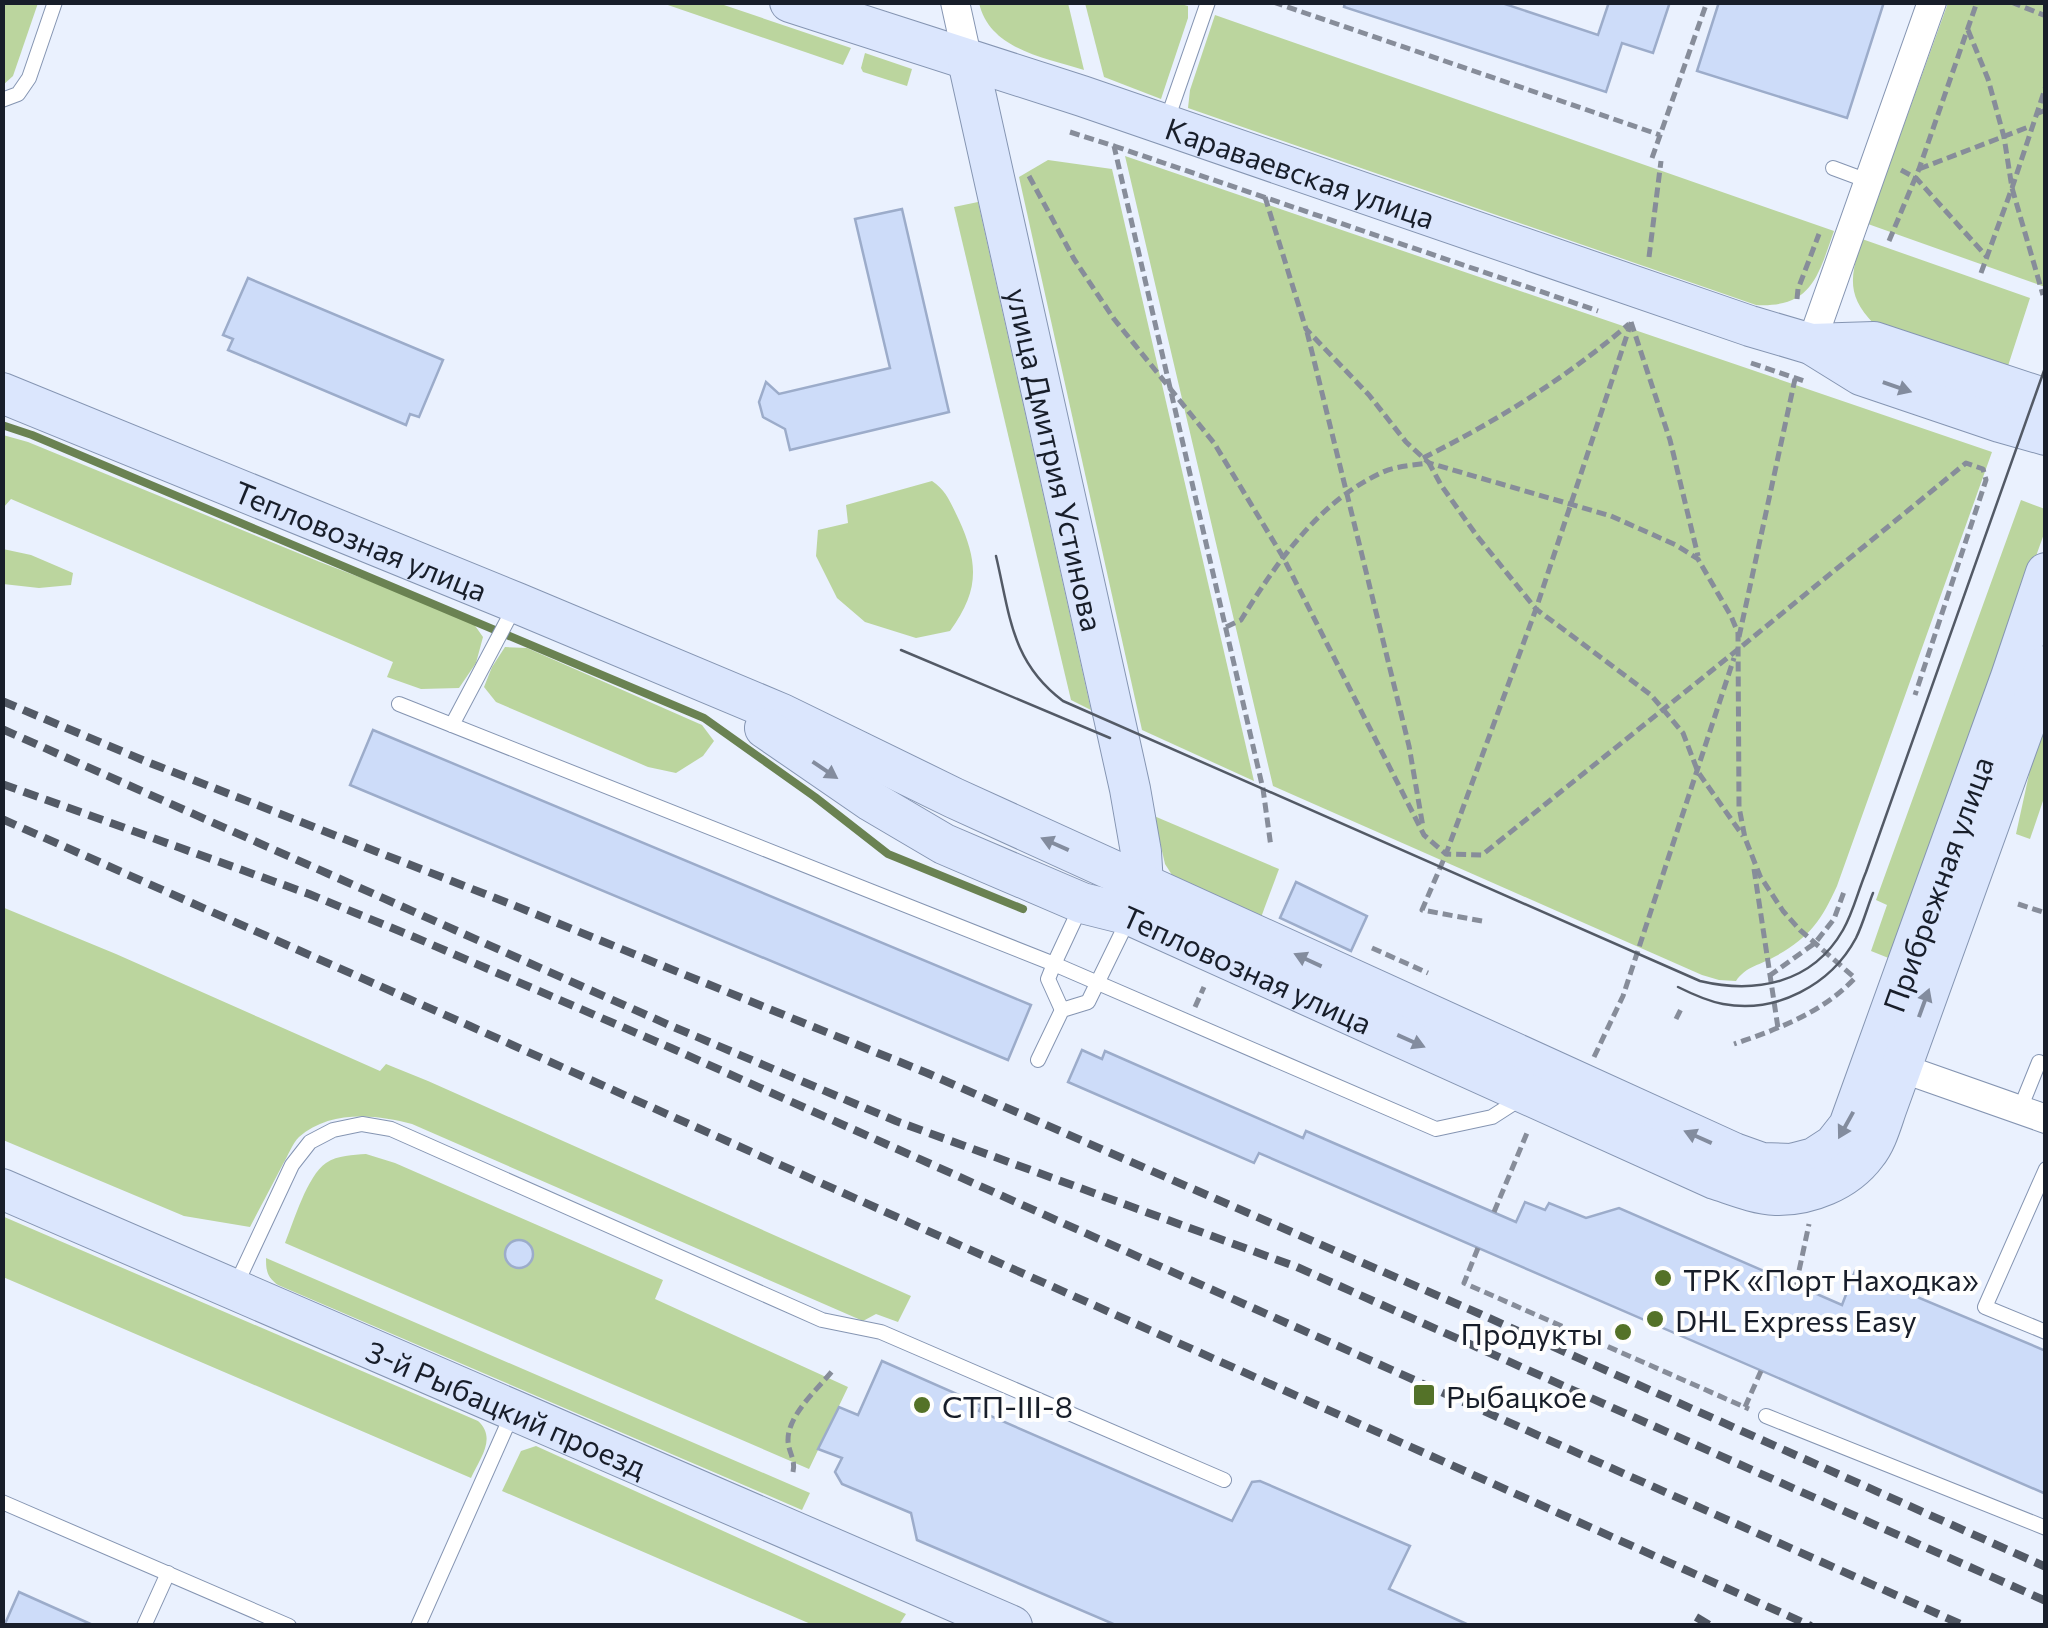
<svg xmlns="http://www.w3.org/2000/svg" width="2048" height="1628" font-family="Commissioner,sans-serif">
<rect width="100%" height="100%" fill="#eaf1fe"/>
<g fill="#bbd59e">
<polygon points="2,3 38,3 13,76 3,85"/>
<polygon points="662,3 718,3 851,48 843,65"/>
<path d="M979 3H1068L1084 70C1044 57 990 50 979 3Z"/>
<polygon points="1177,3 1188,6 1188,18 1161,99 1104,77 1085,3"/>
<polygon points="1948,3 2045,3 2045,287 1868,224"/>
<path d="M1215 15 1834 231C1818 276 1812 308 1756 305L1188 108 1190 90Z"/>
<polygon points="865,53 912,69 907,86 863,72 861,68"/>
<path d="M1125 156 1992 452 1837 886C1821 921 1810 937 1776 956 1761 965 1746 966 1736 981L1719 980 1702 975 1273 786Z"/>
<polygon points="1048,160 1112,169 1254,781 1142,730 1019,177"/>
<polygon points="978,202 1091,710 1071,700 954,207"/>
<path d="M1862 239 2030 298 2007 369 1874 324C1845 294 1851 275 1862 239Z"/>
<polygon points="3,435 28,442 320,562 471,620 483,637 476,663 459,688 421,689 387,677 393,662 11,499 3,508"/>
<path d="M932 481C947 491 951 504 959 520 979 564 979 591 950 631L916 638 865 622 837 598 816 556 818 530 848 523 846 505Z"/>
<polygon points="2021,500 2045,509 2045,531 1891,959 1871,951 1887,905 1876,900"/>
<polygon points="3,549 31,555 73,573 71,585 39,588 3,584"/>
<polygon points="505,647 527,648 702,725 714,741 703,756 676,773 648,767 496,702 484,687 492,667"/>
<polygon points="2045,716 2045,795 2030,839 2016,834 2035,747"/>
<polygon points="1154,816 1279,869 1260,920 1179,886 1165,864"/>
<path d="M2 907 116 954 380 1071 386 1064 428 1081 911 1296 898 1322 876 1314 863 1321 412 1124C376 1114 329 1110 299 1137 292 1144 288 1156 283 1164 272 1185 261 1206 250 1227L184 1216 3 1140Z"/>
<path d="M366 1154 395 1163 663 1280 655 1299 848 1387 809 1469 285 1243C294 1221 307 1176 326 1163 338 1155 353 1155 366 1154Z"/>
<path d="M2 1216 478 1421C497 1438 480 1458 471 1478L3 1277Z"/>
<path d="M266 1258 810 1493 802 1510 278 1285C267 1277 266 1271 266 1258Z"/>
<polygon points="536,1446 906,1614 899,1625 813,1625 502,1491 521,1451"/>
</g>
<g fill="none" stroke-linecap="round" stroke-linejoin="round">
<polyline stroke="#6a8252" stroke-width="8" points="2,425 32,435 704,718 815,797 888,854 1023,909"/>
</g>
<g fill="#cddcf9" stroke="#9cacca" stroke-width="2.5">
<polygon points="1345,2 1499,2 1598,35 1609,2 1670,2 1653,53 1622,43 1606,92 1344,7"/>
<polygon points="1719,2 1884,2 1847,118 1697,71"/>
<polygon points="902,209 949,412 790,450 785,429 763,417 759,402 766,382 779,394 890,368 855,219"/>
<polygon points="248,278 443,360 419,417 410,414 406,425 228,350 233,339 223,335"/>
<polygon points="373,730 1031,1005 1008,1060 350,785"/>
<polygon points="1296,882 1367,916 1351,951 1280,918"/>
<polygon points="1082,1050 1102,1059 1105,1051 1303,1138 1306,1131 1516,1222 1525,1202 1545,1210 1549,1203 1586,1218 1619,1208 1842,1305 1855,1271 2046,1351 2046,1494 1259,1153 1254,1163 1068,1082"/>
<circle cx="519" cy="1254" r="14"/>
<polygon points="882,1361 982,1405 979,1411 1232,1521 1252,1482 1260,1481 1410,1546 1389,1589 1471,1626 1118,1626 917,1540 911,1513 842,1484 835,1472 842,1458 818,1449 839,1407 858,1415"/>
<polygon points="19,1592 95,1626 4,1626"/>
</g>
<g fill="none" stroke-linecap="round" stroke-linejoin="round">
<g stroke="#8595b2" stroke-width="16">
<g id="lane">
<polyline points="2,100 18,94 29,78 55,2"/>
<polyline points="1167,120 1208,2"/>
<polyline points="1833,168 1868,181"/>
<polyline points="399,704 1054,964 1082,904"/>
<polyline points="452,725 515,606"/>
<polyline points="1062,1010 1048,979 1054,964 1436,1129 1492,1117 1520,1099"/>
<polyline points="1038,1060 1062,1010 1088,1002 1130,916"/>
<polyline points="2020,1109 2039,1062"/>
<polyline points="2046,1169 1985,1307 2046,1332"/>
<polyline points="235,1287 292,1165 310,1142 333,1130 362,1124 391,1129 822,1320 881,1332 1224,1480"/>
<polyline points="1766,1416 2046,1528"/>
<polyline points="2,1502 289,1626"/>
<polyline points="144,1626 168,1573"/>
<polyline points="418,1626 513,1412"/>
</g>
</g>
<g stroke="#8595b2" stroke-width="30">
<g id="street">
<polyline points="955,2 968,61"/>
<polyline points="1811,344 1932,2"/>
<polyline points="1887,1063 2046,1119"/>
</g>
</g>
<g stroke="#8595b2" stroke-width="42">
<g id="secondary">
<path id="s1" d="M790 2 1082 96 1750 326 1811 344 1861 375 2000 422 2046 435"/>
<path id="s2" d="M968 61 1130 789 1141 852 1143 885 1134 906"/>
<polyline points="1811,344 1874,342 2046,399"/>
<path id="s3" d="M2 393 517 603 782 714 954 798 1734 1153 1762 1163 1791 1164 1814 1158 1834 1145 1849 1126 2011 677 2046 573"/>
<path id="s4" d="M765 728 871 801 944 844 1082 903 1130 915 1715 1179C1734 1185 1755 1194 1776 1195 1808 1196 1846 1181 1866 1154 1877 1141 1882 1120 1888 1104L2046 666"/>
<path id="s5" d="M2 1189 1012 1626"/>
</g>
</g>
<g stroke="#878d9a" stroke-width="5" stroke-dasharray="10 5" stroke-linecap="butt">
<polyline points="1273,2 1660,135"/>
<polyline points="2011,2 2046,16"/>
<polyline points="1968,30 1988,79 2004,137 2012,188 2043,295"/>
<polyline points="2036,114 2046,110"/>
<polyline points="1070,132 1114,146 1263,789 1271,847"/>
<polyline points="1114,146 1598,311"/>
<polyline points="1652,158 1707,2"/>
<polyline points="1919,169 2031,126"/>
<polyline points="1901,170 1916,178 1987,257"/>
<polyline points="1029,176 1074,259 1114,319 1214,443 1283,557 1424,835 1446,854 1482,855 1736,651 1966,463 1983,469 1986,480 1915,695"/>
<path d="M1265 197 1306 329 1369 395 1406 442 1429 463 1611 516 1676 545 1698 559 1731 616 1738 633 1739 807 1745 838 1760 876 1783 911 1800 930 1855 978C1822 1013 1778 1029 1734 1044"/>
<polyline points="1889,241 1919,169 1977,2"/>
<polyline points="1649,257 1661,161"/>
<polyline points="1981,273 2012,188 2046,86"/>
<polyline points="1797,299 1798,289 1819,234"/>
<polyline points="1631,322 1670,440 1698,556"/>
<polyline points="1307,332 1409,746 1423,827"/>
<polyline points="1751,363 1807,382"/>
<path d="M1423 458C1497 421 1566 378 1629 324"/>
<path d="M1226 627 1241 620C1277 562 1319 501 1383 472 1397 466 1414 465 1429 463L1441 485 1477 536 1536 609 1651 695 1683 733 1698 772 1743 836"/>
<polyline points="1739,637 1795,379"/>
<polyline points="1754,869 1778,1028"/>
<polyline points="2018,904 2046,913"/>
<polyline points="1482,921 1422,910 1446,854 1536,609 1632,320"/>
<polyline points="1372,948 1428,973"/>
<polyline points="1769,976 1815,943 1834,919 1845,889"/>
<polyline points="1195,1007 1204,987"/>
<polyline points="1676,1019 1682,1007"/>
<polyline points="1594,1057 1623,996 1734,658"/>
<polyline points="1494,1212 1527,1133"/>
<polyline points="1478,1248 1464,1283 1749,1409"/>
<polyline points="1796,1285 1809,1224"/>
<polyline points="1745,1407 1761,1371"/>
<path d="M793 1472C796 1459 788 1452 788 1440 788 1414 819 1388 833 1370"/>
</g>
<use href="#lane" stroke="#fff" stroke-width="14"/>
<use href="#street" stroke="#fff" stroke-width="28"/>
<use href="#secondary" stroke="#dbe6fd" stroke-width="40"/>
<g stroke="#535a66" stroke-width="2.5">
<path d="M996 556C1010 615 1011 662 1063 701L1700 981C1755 994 1812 984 1843 930 1853 913 1858 891 1866 872L2046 365"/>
<polyline points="901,650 1110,738"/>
<path d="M1678 987C1692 994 1707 1001 1723 1004 1776 1014 1831 985 1856 938 1863 924 1867 908 1873 893"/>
</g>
<g stroke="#535a66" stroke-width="8" stroke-dasharray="15 8" stroke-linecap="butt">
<polyline points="2,701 145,761 513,905 927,1073 1480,1314 2046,1567"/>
<polyline points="2,729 669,1025 896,1121 1297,1267 2046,1601"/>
<polyline points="2,784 309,894 414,937 671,1048 1965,1626"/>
<polyline points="2,819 470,1026 1811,1626"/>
<polyline points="1696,1617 1711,1626"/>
</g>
</g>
<defs><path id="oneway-solid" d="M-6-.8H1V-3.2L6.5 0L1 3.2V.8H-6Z" transform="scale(2.5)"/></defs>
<g fill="#838c9e">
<use href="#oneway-solid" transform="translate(1897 387) rotate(19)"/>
<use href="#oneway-solid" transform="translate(825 770) rotate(34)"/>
<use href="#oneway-solid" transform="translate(1055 844) rotate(-156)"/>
<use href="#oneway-solid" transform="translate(1308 960) rotate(-155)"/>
<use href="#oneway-solid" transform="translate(1924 1003) rotate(-70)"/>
<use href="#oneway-solid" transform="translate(1411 1041) rotate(24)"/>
<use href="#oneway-solid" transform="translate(1846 1125) rotate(119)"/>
<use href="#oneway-solid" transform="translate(1698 1137) rotate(-156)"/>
</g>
<g fill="#547228" stroke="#fefefe" stroke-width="4">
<circle cx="1663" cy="1278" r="10"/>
<circle cx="1655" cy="1319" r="10"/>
<circle cx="1623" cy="1332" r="10"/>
<rect x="1412" y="1383" width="24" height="24" rx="5"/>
<circle cx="922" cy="1405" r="10"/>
</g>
<g text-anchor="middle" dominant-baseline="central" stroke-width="8" stroke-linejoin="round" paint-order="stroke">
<g font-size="30" fill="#181e2a" stroke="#fefefe">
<text stroke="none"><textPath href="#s1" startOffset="538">Караваевская улица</textPath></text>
<text stroke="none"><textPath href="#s2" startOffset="408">улица Дмитрия Устинова</textPath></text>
<text stroke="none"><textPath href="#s3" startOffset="388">Тепловозная улица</textPath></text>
<text stroke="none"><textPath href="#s3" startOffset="2280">Прибрежная улица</textPath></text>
<text stroke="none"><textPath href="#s4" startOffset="542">Тепловозная улица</textPath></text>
<text stroke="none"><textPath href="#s5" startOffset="550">3-й Рыбацкий проезд</textPath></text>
</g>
<g font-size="30" fill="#181e2a" stroke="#fefefe" text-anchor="start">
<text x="1683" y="1278">ТРК «Порт Находка»</text>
<text x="1675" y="1319">DHL Express Easy</text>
<text x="1603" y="1332" text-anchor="end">Продукты</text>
<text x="1446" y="1395">Рыбацкое</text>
<text x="942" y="1405">СТП-III-8</text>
</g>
</g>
<rect width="2048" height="1628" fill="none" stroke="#181e2a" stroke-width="10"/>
</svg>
